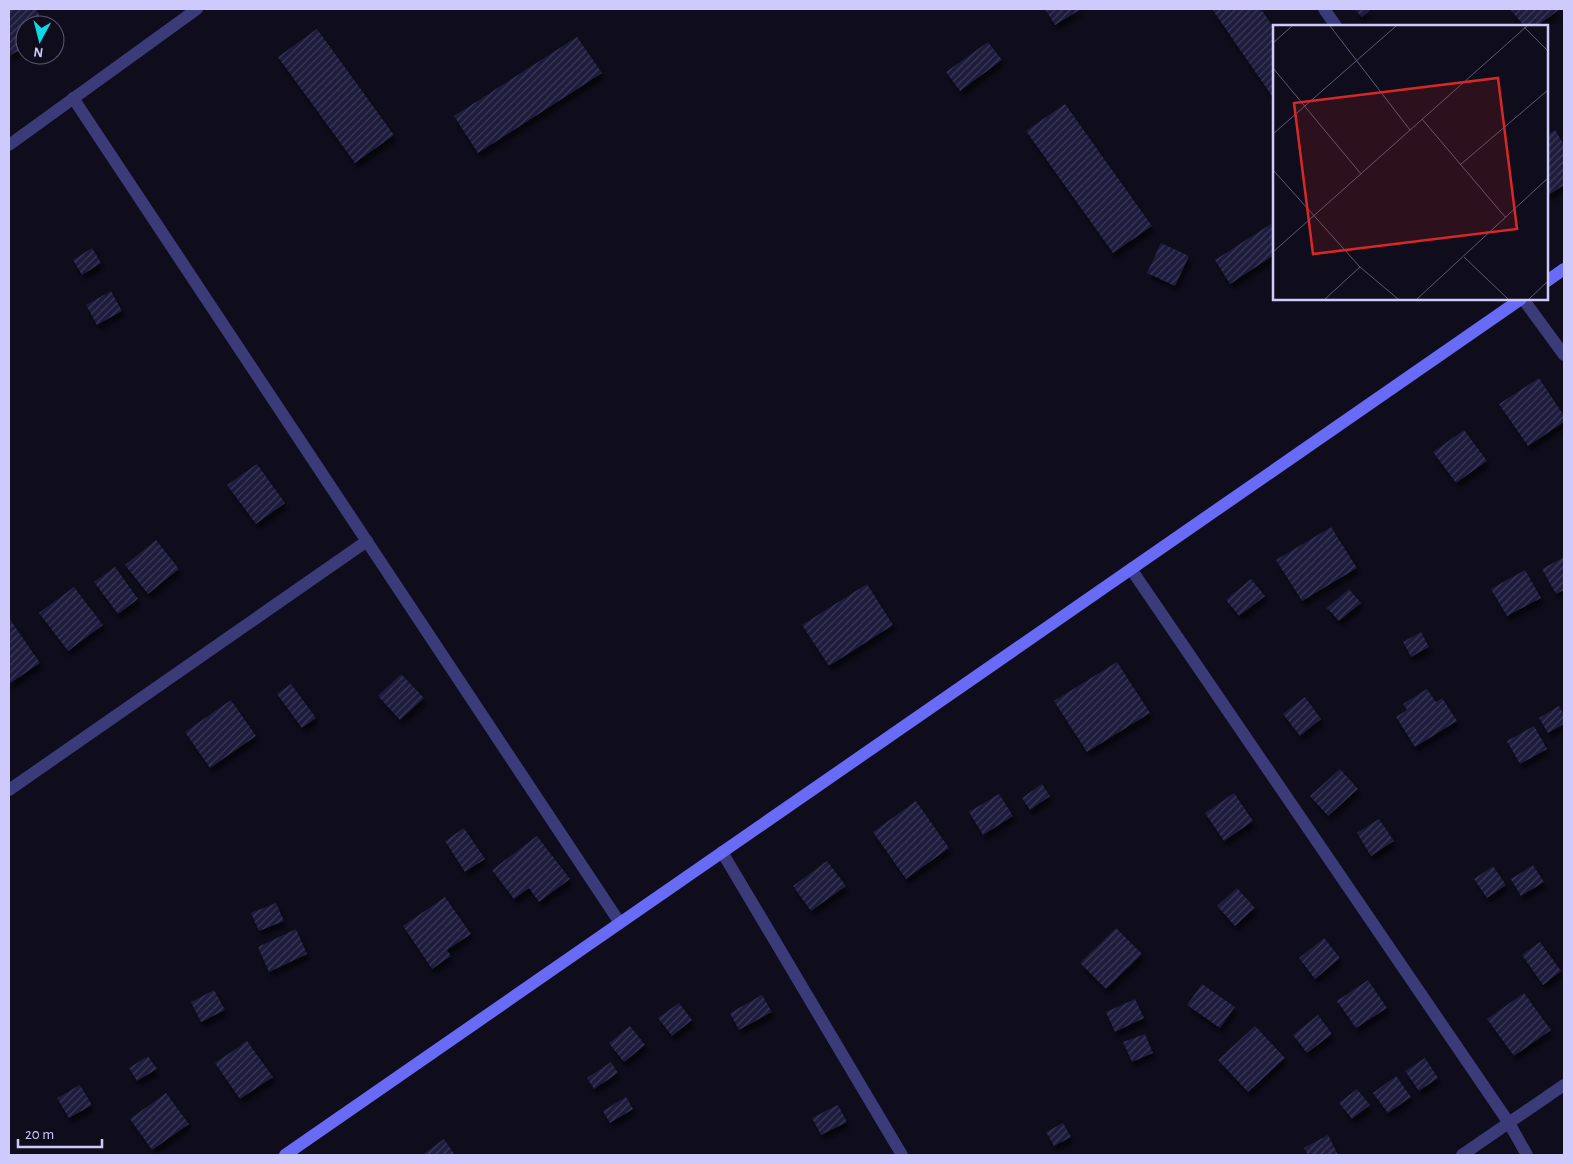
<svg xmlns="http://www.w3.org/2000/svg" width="1573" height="1164" font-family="'Alegreya Sans',sans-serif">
<defs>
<pattern id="building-hatch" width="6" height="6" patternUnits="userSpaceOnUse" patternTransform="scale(1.25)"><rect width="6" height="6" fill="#1f1a3c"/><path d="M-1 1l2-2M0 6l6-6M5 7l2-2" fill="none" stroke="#3e3a59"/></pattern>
<filter id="shadow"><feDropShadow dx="3" dy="5.5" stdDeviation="2.5" flood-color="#0009"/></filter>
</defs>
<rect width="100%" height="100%" fill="#0f0d1c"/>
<g fill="url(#building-hatch)" filter="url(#shadow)">
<polygon points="9,9 36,9 45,25 25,25 25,47 9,56"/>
<polygon points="1045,9 1081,9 1055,25"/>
<polygon points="1212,9 1261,9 1274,28 1274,99"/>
<polygon points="1354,9 1371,9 1362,17"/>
<polygon points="1510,9 1560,9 1537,26 1524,26"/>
<polygon points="317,29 394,135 355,163 278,57"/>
<polygon points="577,37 602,73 478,153 454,116"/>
<polygon points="988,42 1002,60 960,91 946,72"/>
<polygon points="1065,104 1152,226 1113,253 1026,131"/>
<polygon points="1555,130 1564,145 1564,185 1547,196 1547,135"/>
<polygon points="1274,222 1274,255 1230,284 1215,260"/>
<polygon points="1161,243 1189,256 1175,286 1147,273"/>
<polygon points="92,248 101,263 82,275 73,260"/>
<polygon points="111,291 122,311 97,325 86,305"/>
<polygon points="1539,378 1564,416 1564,422 1528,446 1499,404"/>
<polygon points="1464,430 1487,461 1456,483 1433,452"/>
<polygon points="257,464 285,503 256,524 227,485"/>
<polygon points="1331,527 1357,568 1302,601 1276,560"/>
<polygon points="156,540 179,569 148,594 125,565"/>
<polygon points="1564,557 1564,590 1556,594 1542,569"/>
<polygon points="115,567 138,599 118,614 94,582"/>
<polygon points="1525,570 1541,598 1507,616 1491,589"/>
<polygon points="1251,579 1265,596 1239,616 1226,600"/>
<polygon points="867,584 893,625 829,666 802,625"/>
<polygon points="74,587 103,625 68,651 39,613"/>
<polygon points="1349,589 1361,603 1339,621 1327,608"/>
<polygon points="9,618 40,663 9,684"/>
<polygon points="1421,632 1429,647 1411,657 1403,642"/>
<polygon points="1117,662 1150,713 1087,752 1054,701"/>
<polygon points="401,674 424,698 400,720 378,696"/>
<polygon points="291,684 316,718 302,728 277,694"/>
<polygon points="1427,689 1436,702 1442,698 1457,721 1415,747 1396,717 1407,710 1403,704"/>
<polygon points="1305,697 1321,719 1300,736 1283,714"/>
<polygon points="231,700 256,736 210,768 185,732"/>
<polygon points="1559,706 1564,715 1564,724 1548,733 1539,718"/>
<polygon points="1534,726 1547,749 1520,764 1507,741"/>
<polygon points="1340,769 1358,789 1328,816 1310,796"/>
<polygon points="1042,784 1050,796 1030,810 1022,798"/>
<polygon points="1234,793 1253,821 1224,841 1205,813"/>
<polygon points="999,794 1013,816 983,835 969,812"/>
<polygon points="916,801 949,848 906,879 873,832"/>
<polygon points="1379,819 1394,841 1371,856 1357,833"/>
<polygon points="464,828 485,859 465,872 445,841"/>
<polygon points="537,836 570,879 539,902 529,888 514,899 492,870"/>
<polygon points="827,861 846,886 811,911 793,886"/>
<polygon points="1533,865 1544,882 1521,896 1511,879"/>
<polygon points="1493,866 1506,885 1487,898 1474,879"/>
<polygon points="1237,888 1255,908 1235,926 1217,906"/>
<polygon points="445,897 471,934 447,950 451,956 432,969 403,926"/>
<polygon points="276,903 284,921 259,931 251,913"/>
<polygon points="1116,928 1142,954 1106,989 1080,963"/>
<polygon points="296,929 307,954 269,972 258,947"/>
<polygon points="1324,938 1340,958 1315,979 1299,958"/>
<polygon points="1540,942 1561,971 1543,985 1522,955"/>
<polygon points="1368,980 1387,1008 1356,1028 1337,1001"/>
<polygon points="1202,984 1235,1007 1220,1028 1187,1005"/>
<polygon points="214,990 225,1010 201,1022 191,1002"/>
<polygon points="1524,993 1551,1030 1514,1056 1487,1019"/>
<polygon points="762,995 772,1012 739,1030 730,1013"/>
<polygon points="1135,999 1144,1018 1115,1032 1106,1012"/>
<polygon points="679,1003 692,1020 672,1036 658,1018"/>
<polygon points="1318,1015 1332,1034 1307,1053 1293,1035"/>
<polygon points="630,1026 645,1045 624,1062 609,1043"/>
<polygon points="1255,1026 1285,1058 1248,1092 1218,1060"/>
<polygon points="1145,1034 1153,1053 1132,1062 1123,1042"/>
<polygon points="247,1041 273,1077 240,1099 215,1063"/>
<polygon points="148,1056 157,1069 137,1081 129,1068"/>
<polygon points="1425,1058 1438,1078 1419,1091 1405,1071"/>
<polygon points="611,1062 618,1073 594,1089 587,1078"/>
<polygon points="1396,1076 1411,1097 1388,1113 1373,1093"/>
<polygon points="80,1085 92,1105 69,1118 57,1098"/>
<polygon points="1357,1089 1370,1105 1352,1119 1339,1103"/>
<polygon points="166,1093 189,1124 152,1150 130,1119"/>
<polygon points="626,1097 633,1109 610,1123 603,1111"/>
<polygon points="838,1105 847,1122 821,1135 812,1118"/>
<polygon points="1063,1123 1071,1137 1054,1146 1046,1132"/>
<polygon points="1328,1135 1338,1155 1308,1155 1304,1148"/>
<polygon points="444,1139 455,1155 422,1155"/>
</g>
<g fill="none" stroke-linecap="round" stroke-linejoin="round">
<g stroke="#3a3b78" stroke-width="12">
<polyline points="1324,9 1336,26"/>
<polyline points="73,98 620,923"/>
<polyline points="9,145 197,9"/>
<polyline points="1523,299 1564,355"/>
<polyline points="1131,569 1509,1123 1527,1155"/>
<polyline points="9,790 367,541"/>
<polyline points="722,852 902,1155"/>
<polyline points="1462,1155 1564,1085"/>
</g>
<g stroke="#686bf6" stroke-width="12">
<polyline points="1547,281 1564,269"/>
<polyline points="285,1155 1521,299"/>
</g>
</g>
<g transform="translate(1273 25)">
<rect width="275" height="275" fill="#0f0d1c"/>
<path fill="none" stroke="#5b5976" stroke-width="1" d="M57 1 137 105M251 2 275 26M0 18 19 1M0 43 88 149M149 94 233 193M0 109 123 1M187 140 275 65M0 145 87 242 125 274M0 227 254 1M191 232 235 274M52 274 87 242M144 274 275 153M256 274 275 256"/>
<path fill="#d62828" fill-opacity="0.15" stroke="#d62828" stroke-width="2.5" d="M225 53 244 204 40 229 21 78Z"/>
<rect width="275" height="275" fill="none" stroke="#cecbfc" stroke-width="2.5"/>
</g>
<rect width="1573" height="1164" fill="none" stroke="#cecbfc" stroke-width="20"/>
<g transform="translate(40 40) rotate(187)"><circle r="24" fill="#0f0d1c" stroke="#5b5976"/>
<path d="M0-4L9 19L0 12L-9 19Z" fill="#0ed9e4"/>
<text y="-8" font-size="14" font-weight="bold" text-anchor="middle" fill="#cecbfc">N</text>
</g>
<path d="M18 1139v8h84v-8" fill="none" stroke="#cecbfc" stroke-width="2.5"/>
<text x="25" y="1139" font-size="15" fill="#cecbfc" stroke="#0f0d1c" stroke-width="4" paint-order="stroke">20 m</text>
</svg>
